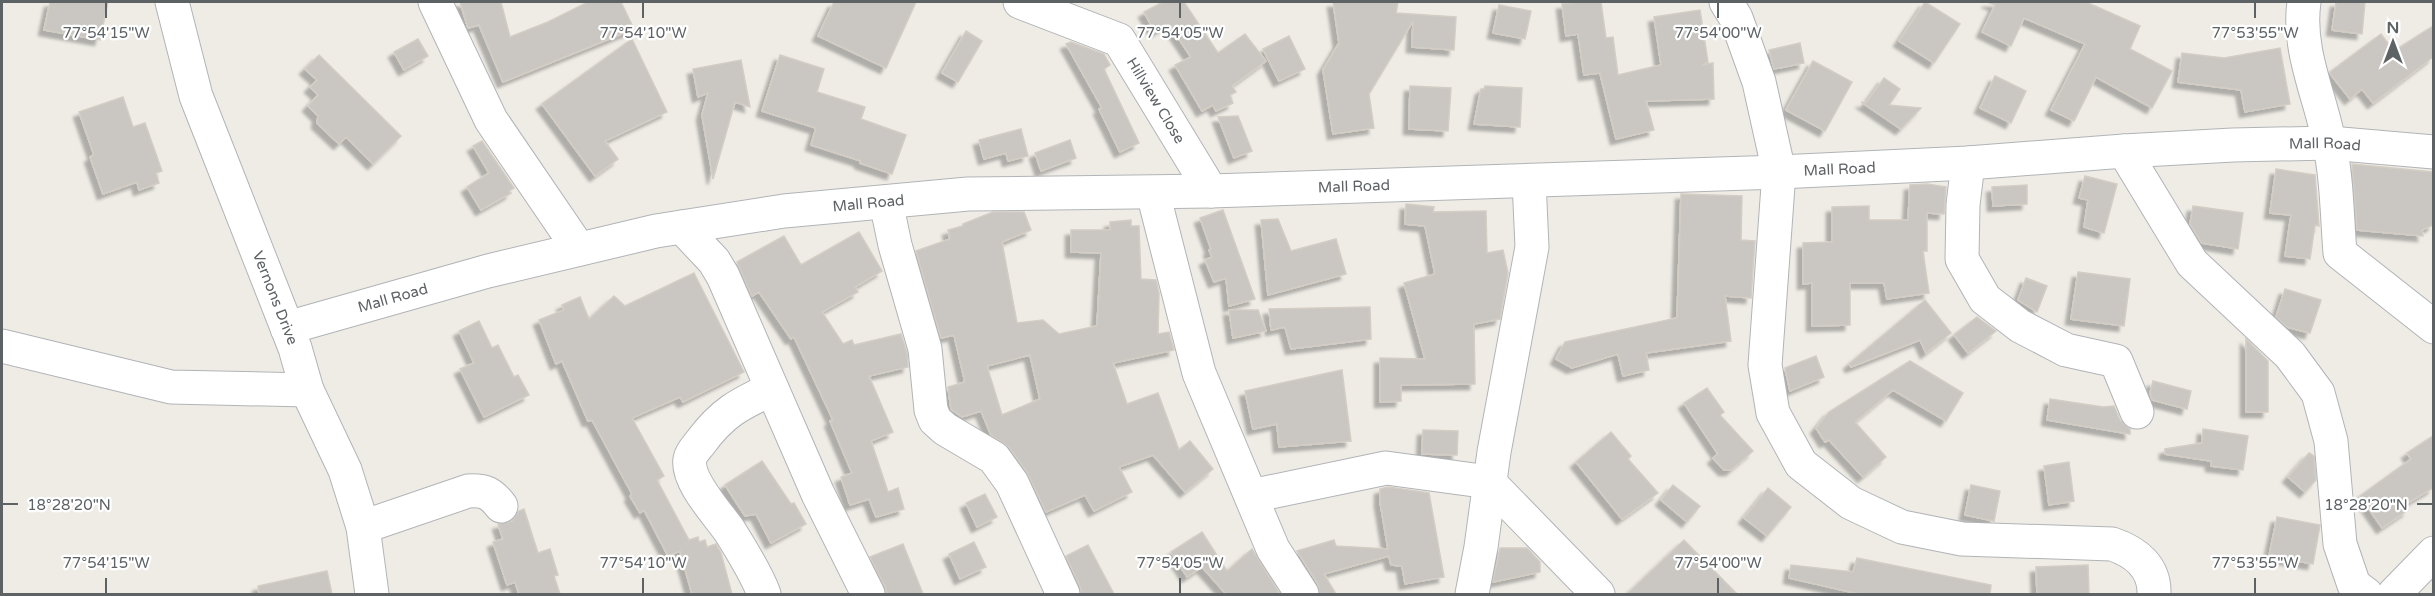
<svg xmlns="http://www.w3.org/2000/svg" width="2435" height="596" font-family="'Varela Round',sans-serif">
<defs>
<filter id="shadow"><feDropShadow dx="-5.5" dy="5.5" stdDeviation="1.5" flood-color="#0004"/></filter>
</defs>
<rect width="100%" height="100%" fill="#efece6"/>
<g fill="#cac7c2" stroke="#d3cdc4" stroke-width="1.5" fill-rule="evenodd" filter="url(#shadow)">
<polygon points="50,2 108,2 100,40 44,30"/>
<polygon points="460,2 501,2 510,37 548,22 588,2 621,2 634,29 503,82 479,25 468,28"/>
<polygon points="834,2 916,2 886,68 818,36"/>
<polygon points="1163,2 1184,2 1218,53 1245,34 1266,61 1232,86 1236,92 1230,95 1233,103 1216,111 1213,105 1202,111 1175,65 1191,57 1169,24 1155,32 1144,12"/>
<polygon points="1333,2 1398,2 1396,13 1456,17 1454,50 1412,47 1413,21 1369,94 1374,128 1333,134 1323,70 1339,43"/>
<polygon points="1580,2 1601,2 1606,38 1613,37 1618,75 1661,65 1654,17 1700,10 1708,62 1702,65 1713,63 1714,99 1646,101 1654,130 1616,139 1600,73 1584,75 1578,34 1566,36 1562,4"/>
<polygon points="1925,2 1960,24 1934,63 1899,41"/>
<polygon points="1987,2 2086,2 2140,26 2130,49 2172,71 2152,108 2096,77 2074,121 2051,110 2085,44 2024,18 2011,46 1982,32 1995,5"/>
<polygon points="2336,2 2365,2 2362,34 2332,30"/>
<polygon points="1499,5 1531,11 1525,39 1493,33"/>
<polygon points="2433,26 2433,57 2373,103 2362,89 2350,99 2331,75 2330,72 2381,34 2394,51"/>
<polygon points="966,31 982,41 958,82 942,73"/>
<polygon points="1289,36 1305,69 1279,81 1263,49"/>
<polygon points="418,39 428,56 404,70 394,52"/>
<polygon points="632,39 667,112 605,141 618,159 595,176 542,104"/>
<polygon points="1071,42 1104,54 1110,65 1104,69 1139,143 1120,152 1099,109 1102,108 1066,44"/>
<polygon points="1800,43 1804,63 1774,69 1769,50"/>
<polygon points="2280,48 2290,104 2245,112 2241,90 2178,82 2182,53 2224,58"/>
<polygon points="319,55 401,136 373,164 346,137 339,144 317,123 318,116 308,106 318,95 310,87 317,80 305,69"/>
<polygon points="780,55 824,69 817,92 865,107 861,119 906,135 892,174 860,163 861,161 811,145 816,128 762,111"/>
<polygon points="741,60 750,107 735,102 713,179 702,115 708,93 698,97 693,69"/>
<polygon points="1813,61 1852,82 1825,131 1786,110"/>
<polygon points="1995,76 2026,91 2011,123 1980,108"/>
<polygon points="1884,78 1900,89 1889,105 1921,108 1901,129 1861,102 1866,103"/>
<polygon points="1410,86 1451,88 1448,131 1409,129"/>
<polygon points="1485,86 1522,88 1520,127 1474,124 1481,89 1484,89"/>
<polygon points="123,97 133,127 145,123 162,171 156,173 159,183 139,190 137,182 103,194 90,157 94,155 79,112"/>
<polygon points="1238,116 1252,151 1234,158 1218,117"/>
<polygon points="1021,129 1028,156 1008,161 1006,153 984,159 979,140"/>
<polygon points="1070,140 1076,158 1041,171 1035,153"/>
<polygon points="482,141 514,188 509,191 511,193 481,210 467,187 489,173 473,146"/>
<polygon points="2352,164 2433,172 2433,225 2422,230 2423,236 2357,230"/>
<polygon points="2276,169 2315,175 2319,226 2315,225 2310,259 2285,256 2291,215 2270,213"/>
<polygon points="2085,176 2117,184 2104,233 2084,227 2088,200 2079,198"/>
<polygon points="1927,184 1946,187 1944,214 1927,213 1927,251 1923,251 1929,293 1887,299 1884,283 1850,283 1850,325 1812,326 1812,283 1803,284 1803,243 1832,242 1832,207 1869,206 1869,220 1908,220 1910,185"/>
<polygon points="2027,185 2027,204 1993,206 1992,187"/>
<polygon points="1681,194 1742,196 1741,240 1755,241 1751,298 1725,296 1731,341 1646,353 1649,370 1623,376 1618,354 1572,368 1556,359 1565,342 1677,318"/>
<polygon points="1406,204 1434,207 1433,212 1486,211 1487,253 1503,250 1508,273 1500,319 1474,324 1475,384 1401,385 1401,401 1380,402 1380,358 1425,359 1404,283 1435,274 1425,226 1405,224"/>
<polygon points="2193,206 2243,213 2238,249 2202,243 2190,224"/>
<polygon points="1223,210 1255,299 1229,306 1226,278 1214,282 1205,260 1212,257 1209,250 1211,249 1200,218"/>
<path d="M993 212H1024L1031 230 1002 242 1017 323 1043 320 1059 334 1097 326 1101 253 1071 252V230H1110V222L1131 220V226H1139L1141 279 1156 280 1159 293 1158 334 1169 332 1174 350 1113 363 1127 404 1158 393 1179 450 1190 441 1213 469 1185 492 1153 455 1119 467 1132 492 1094 511 1085 495 1046 512 1027 472 1009 447 991 435 981 411 962 417 951 409 948 387 965 382 954 335 941 338 916 251 950 239 948 230 963 226V224ZM1030 355 1040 399 1002 415 987 366Z"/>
<polygon points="1278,219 1291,251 1336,239 1346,274 1268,295 1261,220"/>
<polygon points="859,232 882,271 855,287 858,292 822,312 843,344 852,340 854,345 901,334 907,353 908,367 869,376 893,432 871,441 888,492 898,488 904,509 876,517 869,499 850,505 841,477 852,473 830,421 833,420 794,337 791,339 759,292 752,296 737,262 784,236 801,265"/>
<polygon points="2078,272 2130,279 2124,326 2071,319"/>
<polygon points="694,273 744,372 683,402 680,397 632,418 664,476 657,480 689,540 698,537 699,542 705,540 707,547 716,544 721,553 732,594 692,594 680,551 668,556 644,510 640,513 630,496 632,494 592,420 588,421 562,361 556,364 539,320 564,310 562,305 580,297 589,319 614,296 625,306"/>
<polygon points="2026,278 2047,286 2037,312 2018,300"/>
<polygon points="2285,289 2321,300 2310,333 2287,327 2276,317"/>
<polygon points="1925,300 1951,333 1926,353 1920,340 1851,367 1849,364"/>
<polygon points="1370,307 1371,339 1291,349 1285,327 1271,330 1269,309"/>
<polygon points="1229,310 1258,310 1266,331 1233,338"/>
<polygon points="1977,317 1996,331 1968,353 1954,335"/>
<polygon points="479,321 492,348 498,345 514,377 518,375 529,395 484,417 460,369 474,363 459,331"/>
<polygon points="2246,339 2268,361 2268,412 2246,412"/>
<polygon points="1816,356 1824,377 1790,391 1785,368"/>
<polygon points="1910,361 1963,393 1946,421 1893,390 1855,422 1886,457 1863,477 1829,440 1825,442 1816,428 1829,412"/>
<polygon points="1342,370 1351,441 1279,447 1277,424 1253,429 1245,391"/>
<polygon points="2153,381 2191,391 2187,409 2152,400 2150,393"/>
<polygon points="1707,388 1724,412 1720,415 1753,451 1731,470 1724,470 1713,458 1718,454 1684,403"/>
<polygon points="2050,399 2103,407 2114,406 2120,420 2130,429 2130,434 2047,420"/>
<polygon points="2203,429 2248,436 2243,470 2211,466 2211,461 2165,454 2165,449 2202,443"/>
<polygon points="1423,430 1458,431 1457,455 1422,454"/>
<polygon points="1611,432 1631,456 1628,459 1658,493 1622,519 1576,462"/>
<polygon points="2433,436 2433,488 2404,505 2408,510 2382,528 2360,496 2411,459 2407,453"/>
<polygon points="2309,453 2314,456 2316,480 2305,492 2288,477"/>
<polygon points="762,461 791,504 794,503 806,524 771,543 756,514 745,516 725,485"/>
<polygon points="2069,462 2074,501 2049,505 2044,466"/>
<polygon points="1673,485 1700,506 1687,522 1661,500"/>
<polygon points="1971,485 2000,491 1994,521 1965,515"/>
<polygon points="1388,487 1429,493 1444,577 1405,584 1402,566 1391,565 1389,556 1324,574 1336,594 1320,594 1318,584 1297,551 1334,540 1336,546 1388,549 1380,502 1380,489"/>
<polygon points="1768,488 1791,507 1767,536 1744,518"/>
<polygon points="985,494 997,517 977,527 966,503"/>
<polygon points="524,509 538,553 550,549 558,575 554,576 560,594 519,594 515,582 507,585 493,542 503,539 498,524 512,521 519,511"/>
<polygon points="2277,517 2320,525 2313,564 2269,556"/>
<polygon points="1202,532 1227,571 1252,549 1280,594 1226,594 1202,567 1187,577 1171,552"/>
<polygon points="1684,540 1737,594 1627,594"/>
<polygon points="974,542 986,567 960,579 949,554"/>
<polygon points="903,544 923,594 887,594 885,586 870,557"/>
<polygon points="1088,545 1114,594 1082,594 1080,586 1066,556"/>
<polygon points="1500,548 1527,548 1540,562 1540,572 1493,582"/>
<polygon points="1857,558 1991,585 1990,594 1859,594 1789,578 1791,565 1853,572"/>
<polygon points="2088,565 2089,594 2037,594 2036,567"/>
<polygon points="327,571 332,594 259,594 258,586"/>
</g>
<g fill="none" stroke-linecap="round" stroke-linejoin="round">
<g stroke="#b1b4b7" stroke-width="35">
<g id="minor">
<path id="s1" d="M172 2 196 96 295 348 307 390 345 470 363 527 372 594"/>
<polyline points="435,2 491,120 579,249"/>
<path id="s2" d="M1020 2 1119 40 1211 191"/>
<path d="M1726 2 1736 18 1759 82 1779 172 1765 365 1773 413 1801 464 1851 503 1902 527 1962 539 2112 544C2136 552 2155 567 2154 594"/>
<path d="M2304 2C2297 50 2320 95 2329 142 2337 177 2337 216 2340 253L2434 327"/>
<polyline points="2124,151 2192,263 2290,355 2318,393 2331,441 2340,544 2354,585 2366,594"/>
<polyline points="1968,163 1963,205 1962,259 1985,299 2020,326 2066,350 2116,361 2137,412"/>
<polyline points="1153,193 1199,373 1273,549 1302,594"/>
<polyline points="886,202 895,245 925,349 931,410 935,420 945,429 994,458 1012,483 1063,594"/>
<polyline points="682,227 714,261 723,276 818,494 868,594"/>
<path id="s3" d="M287 328 488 271 656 231 784 211 968 194 1211 191 1779 172 1968 163 2124 151 2233 145 2330 143 2434 152"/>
<polyline points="2,346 171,387 307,390"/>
<polyline points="1251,496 1386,468 1489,482 1598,594"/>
<path d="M363 527 468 491C485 490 491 493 501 506"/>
<path d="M764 594C756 573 741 549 729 530 717 513 686 480 690 459 691 453 697 447 700 443 722 413 739 404 772 389"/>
<polyline points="1472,594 1481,547 1494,452 1532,247 1529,181"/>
<polyline points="2394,594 2434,553"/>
</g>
</g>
<use href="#minor" stroke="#fff" stroke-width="33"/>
</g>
<path fill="none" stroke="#5d6265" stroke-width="2" d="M106 3V18M643 3V18M1180 3V18M1718 3V18M2255 3V18M3 504H18M2417 504H2432M106 578V593M643 578V593M1180 578V593M1718 578V593M2255 578V593"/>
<g text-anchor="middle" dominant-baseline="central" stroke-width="4.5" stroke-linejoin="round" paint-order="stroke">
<g font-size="15" fill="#5d6265" stroke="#fff">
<text stroke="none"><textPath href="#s2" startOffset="177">Hillview Close</textPath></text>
<text stroke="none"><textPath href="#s3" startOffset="2054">Mall Road</textPath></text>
<text stroke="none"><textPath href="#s3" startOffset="1568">Mall Road</textPath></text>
<text stroke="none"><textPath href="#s3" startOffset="1082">Mall Road</textPath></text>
<text stroke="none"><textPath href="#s3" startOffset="596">Mall Road</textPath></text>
<text stroke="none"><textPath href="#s3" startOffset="110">Mall Road</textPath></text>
<text stroke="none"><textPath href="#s1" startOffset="314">Vernons Drive</textPath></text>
</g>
</g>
<g font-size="15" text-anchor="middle" fill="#5d6265" stroke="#fff" stroke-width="4.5" stroke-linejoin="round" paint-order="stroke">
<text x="106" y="38">77°54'15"W</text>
<text x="643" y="38">77°54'10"W</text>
<text x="1180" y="38">77°54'05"W</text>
<text x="1718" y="38">77°54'00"W</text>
<text x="2255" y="38">77°53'55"W</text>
<text x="69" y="510">18°28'20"N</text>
<text x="2366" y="510">18°28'20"N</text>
<text x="106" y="568">77°54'15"W</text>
<text x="643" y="568">77°54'10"W</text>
<text x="1180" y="568">77°54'05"W</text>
<text x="1718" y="568">77°54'00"W</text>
<text x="2255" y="568">77°53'55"W</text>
</g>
<rect width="2435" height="596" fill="none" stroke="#5d6265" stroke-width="6"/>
<g transform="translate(2393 42)" stroke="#ffffff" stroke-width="4.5" paint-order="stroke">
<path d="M0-4.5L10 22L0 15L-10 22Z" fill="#5d6265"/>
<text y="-9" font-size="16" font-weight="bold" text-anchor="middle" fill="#5d6265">N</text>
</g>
</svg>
